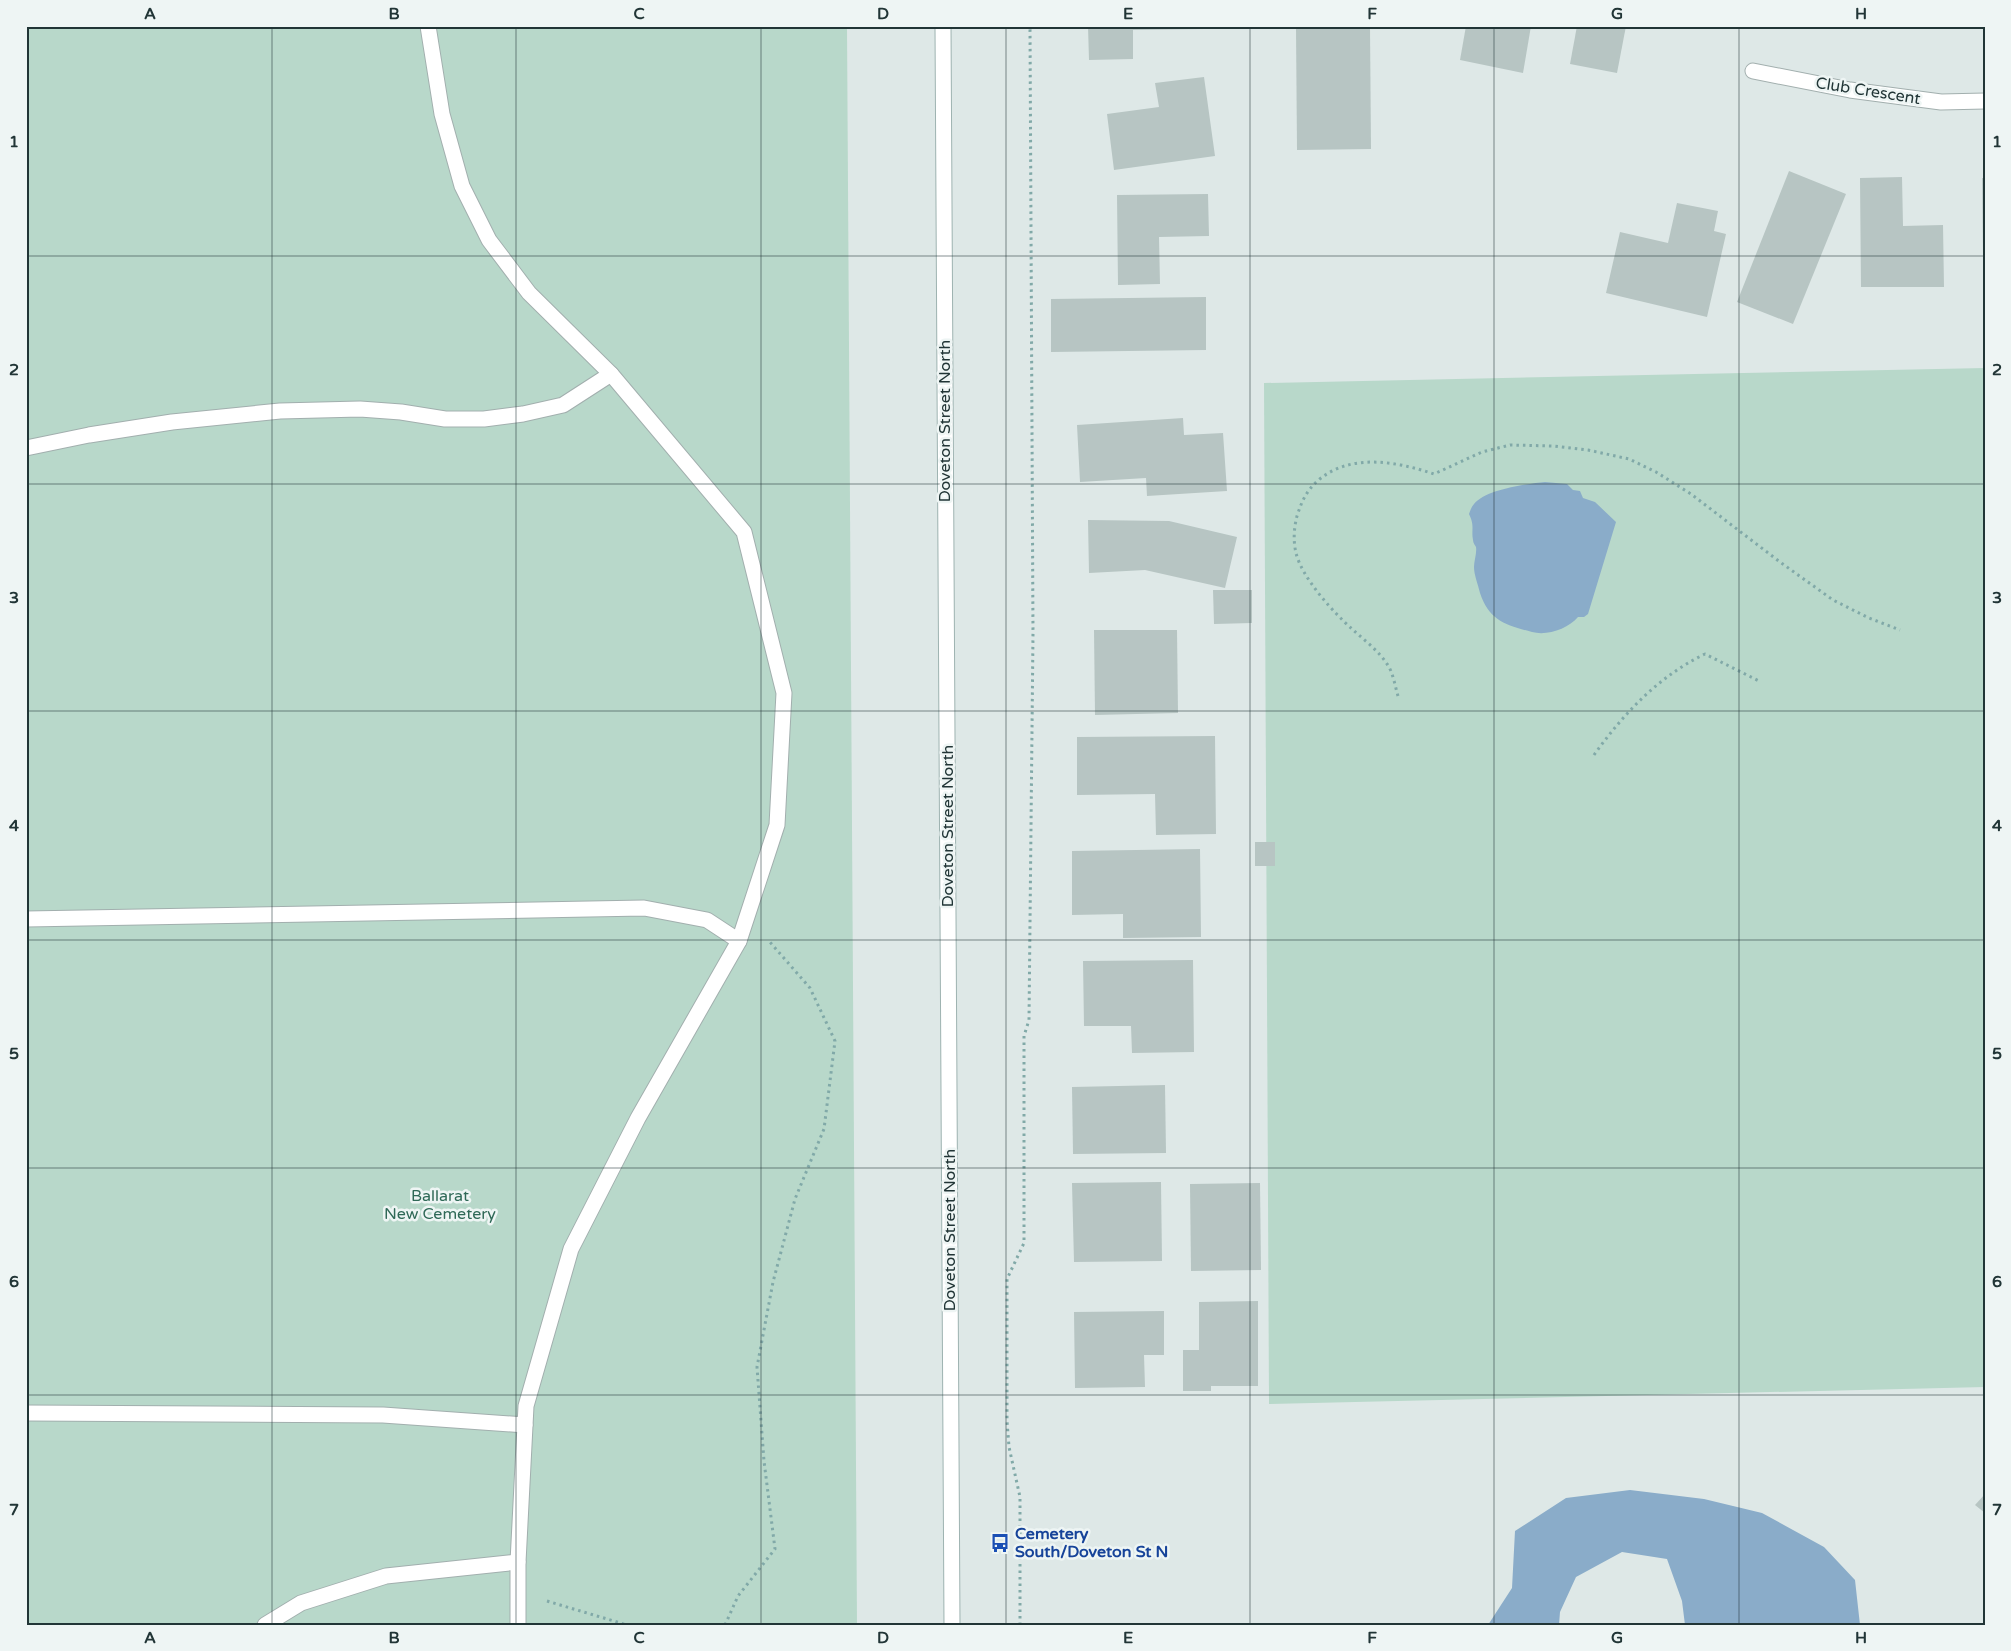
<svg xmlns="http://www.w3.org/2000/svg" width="2011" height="1651" font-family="'Varela Round',sans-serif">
<rect width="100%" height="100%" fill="#dee8e7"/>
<g fill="#b8d8ca">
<polygon points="26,26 847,26 857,1625 26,1625"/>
<polygon points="1985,368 1985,1387 1269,1404 1264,383"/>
</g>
<g fill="#8aacc9">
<path d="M1545 482 1567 484 1573 490 1580 491 1583 498 1595 502 1616 522 1588 614 1584 617H1578C1568 629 1547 636 1532 632 1505 625 1489 620 1480 593 1478 584 1474 575 1474 567 1474 561 1477 553 1476 547 1475 545 1473 543 1473 540 1471 530 1475 526 1469 514 1470 511 1472 506 1474 504 1486 489 1527 484 1545 482Z"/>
<polygon points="1630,1490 1704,1499 1762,1513 1824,1547 1855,1580 1860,1625 1685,1625 1682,1601 1667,1559 1622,1552 1576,1577 1560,1612 1559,1625 1488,1625 1512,1588 1515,1531 1566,1498"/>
</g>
<g fill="#b7c5c3">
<polygon points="1088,26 1204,26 1204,29 1133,30 1133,59 1089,60"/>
<polygon points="1466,26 1531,26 1523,73 1460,60"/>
<polygon points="1577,26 1626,26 1617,73 1570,64"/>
<polygon points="1370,27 1371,149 1297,150 1296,28"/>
<polygon points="1204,77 1215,156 1114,170 1107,114 1159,107 1155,83"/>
<polygon points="1789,171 1846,194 1793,324 1737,302"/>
<polygon points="1902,177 1903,226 1943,225 1944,287 1861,287 1860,178"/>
<polygon points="1982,178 1985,178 1985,254 1983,254"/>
<polygon points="1208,194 1209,236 1159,237 1160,284 1118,285 1117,195"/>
<polygon points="1677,203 1718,211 1714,231 1726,234 1707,317 1606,293 1620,232 1668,243"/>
<polygon points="1206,297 1206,350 1051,352 1051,299"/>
<polygon points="1183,418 1184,435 1223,433 1227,491 1147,496 1146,478 1080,482 1077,425"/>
<polygon points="1088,520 1169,521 1237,537 1225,588 1145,570 1089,573"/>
<polygon points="1213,590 1252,590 1252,623 1214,624"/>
<polygon points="1094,630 1177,630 1178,713 1095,715"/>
<polygon points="1215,736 1216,834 1156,835 1155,794 1077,795 1077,737"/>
<rect x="1255" y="842" width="20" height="24"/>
<polygon points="1200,849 1201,937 1123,938 1123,914 1072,915 1072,851"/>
<polygon points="1193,960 1194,1052 1132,1053 1131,1026 1084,1026 1083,961"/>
<polygon points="1165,1085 1166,1153 1073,1154 1072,1087"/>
<polygon points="1161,1182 1162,1261 1074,1262 1072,1183"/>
<polygon points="1260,1183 1261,1270 1191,1271 1190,1184"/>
<polygon points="1258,1301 1258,1386 1211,1386 1211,1391 1183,1391 1183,1350 1199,1350 1199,1302"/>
<polygon points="1164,1311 1164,1355 1144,1355 1145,1387 1075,1388 1074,1312"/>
<polygon points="1985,1494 1985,1513 1975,1505"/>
</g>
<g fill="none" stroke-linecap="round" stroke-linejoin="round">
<g stroke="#a2afae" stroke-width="17">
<g id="lane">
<polyline points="428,26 442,114 462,186 489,240 529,293 611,374 744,532 784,693 777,825 739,941 638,1118 571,1249 526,1406 518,1562 518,1625"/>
<polyline points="26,448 89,435 172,422 280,411 360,409 401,412 445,419 484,419 523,414 563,405 611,374"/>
<polyline points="26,919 644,908 707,920 739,941"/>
<polyline points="26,1413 383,1415 525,1425"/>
<polyline points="265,1625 301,1603 386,1576 518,1562"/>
</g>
</g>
<g stroke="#a2afae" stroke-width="17">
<polyline id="street" points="1753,71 1850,90 1941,102 1985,101"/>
</g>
<g stroke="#9eb3b1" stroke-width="17">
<polyline id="secondary" points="943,26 952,1625"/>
</g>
<g stroke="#81a9a8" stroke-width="3" stroke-dasharray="2.5 4" stroke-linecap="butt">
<path d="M1398 696C1395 686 1393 672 1387 664 1378 650 1364 640 1352 629 1333 612 1302 578 1296 553 1293 540 1294 528 1297 516 1302 500 1308 488 1321 478 1354 453 1398 462 1434 474L1482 452 1510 445 1554 446 1588 450 1629 459 1656 472 1691 494 1780 562 1833 600 1869 618 1900 630"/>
<path d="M1594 755C1624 713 1659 676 1705 654L1761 682"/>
<polyline points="547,1601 627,1625"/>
<polyline points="725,1625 738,1596 775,1549 764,1461 757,1367 773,1282 795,1199 824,1129 835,1041 810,988 769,941"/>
<polyline points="1020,1625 1020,1497 1009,1447 1007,1421 1007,1279 1024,1243 1024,1036 1029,1020 1033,633 1030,26"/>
</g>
<use href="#lane" stroke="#fff" stroke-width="15"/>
<use href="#street" stroke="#fff" stroke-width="15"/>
<use href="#secondary" stroke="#fff" stroke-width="15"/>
</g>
<path fill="none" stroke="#213536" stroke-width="1" stroke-opacity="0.55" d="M272 26V1625M516 26V1625M761 26V1625M1006 26V1625M1250 26V1625M1494 26V1625M1739 26V1625M26 256H1985M26 484H1985M26 711H1985M26 940H1985M26 1168H1985M26 1395H1985"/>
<defs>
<g id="bus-bare" transform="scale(1.5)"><path d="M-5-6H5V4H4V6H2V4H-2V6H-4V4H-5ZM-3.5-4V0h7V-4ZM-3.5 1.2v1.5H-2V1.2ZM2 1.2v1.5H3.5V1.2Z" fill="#1a4fb4" stroke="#eef5f4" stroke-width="2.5" paint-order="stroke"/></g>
</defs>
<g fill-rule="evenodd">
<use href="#bus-bare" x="1000" y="1543"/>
</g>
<g text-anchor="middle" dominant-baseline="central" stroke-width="5" stroke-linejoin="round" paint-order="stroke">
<g font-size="16" fill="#213536" stroke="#eef5f4">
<text transform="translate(1868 91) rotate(9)">Club Crescent</text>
<text transform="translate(945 421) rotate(-90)">Doveton Street North</text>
<text transform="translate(948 826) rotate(-90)">Doveton Street North</text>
<text transform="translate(950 1230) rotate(-90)">Doveton Street North</text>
</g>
<g font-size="16" fill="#2f6957" stroke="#eef5f4">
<text x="440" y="1196">Ballarat<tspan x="440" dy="18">New Cemetery</tspan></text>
</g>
<g font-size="16" font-weight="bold" fill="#164399" stroke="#eef5f4" text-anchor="start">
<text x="1015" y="1534">Cemetery<tspan x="1015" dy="18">South/Doveton St N</tspan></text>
</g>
</g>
<rect width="2011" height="1651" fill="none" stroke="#eef5f4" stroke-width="55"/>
<rect x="28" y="28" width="1956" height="1596" fill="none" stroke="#213536" stroke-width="2"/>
<g font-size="16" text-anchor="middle" font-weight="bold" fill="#213536">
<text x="150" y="19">A</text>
<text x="394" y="19">B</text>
<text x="639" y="19">C</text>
<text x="883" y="19">D</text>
<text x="1128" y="19">E</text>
<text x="1372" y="19">F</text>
<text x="1617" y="19">G</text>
<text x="1861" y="19">H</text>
<text x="14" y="147">1</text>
<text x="1997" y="147">1</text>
<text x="14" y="375">2</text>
<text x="1997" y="375">2</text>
<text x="14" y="603">3</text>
<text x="1997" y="603">3</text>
<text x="14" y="831">4</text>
<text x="1997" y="831">4</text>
<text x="14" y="1059">5</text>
<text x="1997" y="1059">5</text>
<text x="14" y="1287">6</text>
<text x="1997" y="1287">6</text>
<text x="14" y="1515">7</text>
<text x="1997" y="1515">7</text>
<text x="150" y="1643">A</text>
<text x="394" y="1643">B</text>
<text x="639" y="1643">C</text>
<text x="883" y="1643">D</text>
<text x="1128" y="1643">E</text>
<text x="1372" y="1643">F</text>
<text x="1617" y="1643">G</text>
<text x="1861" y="1643">H</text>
</g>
</svg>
